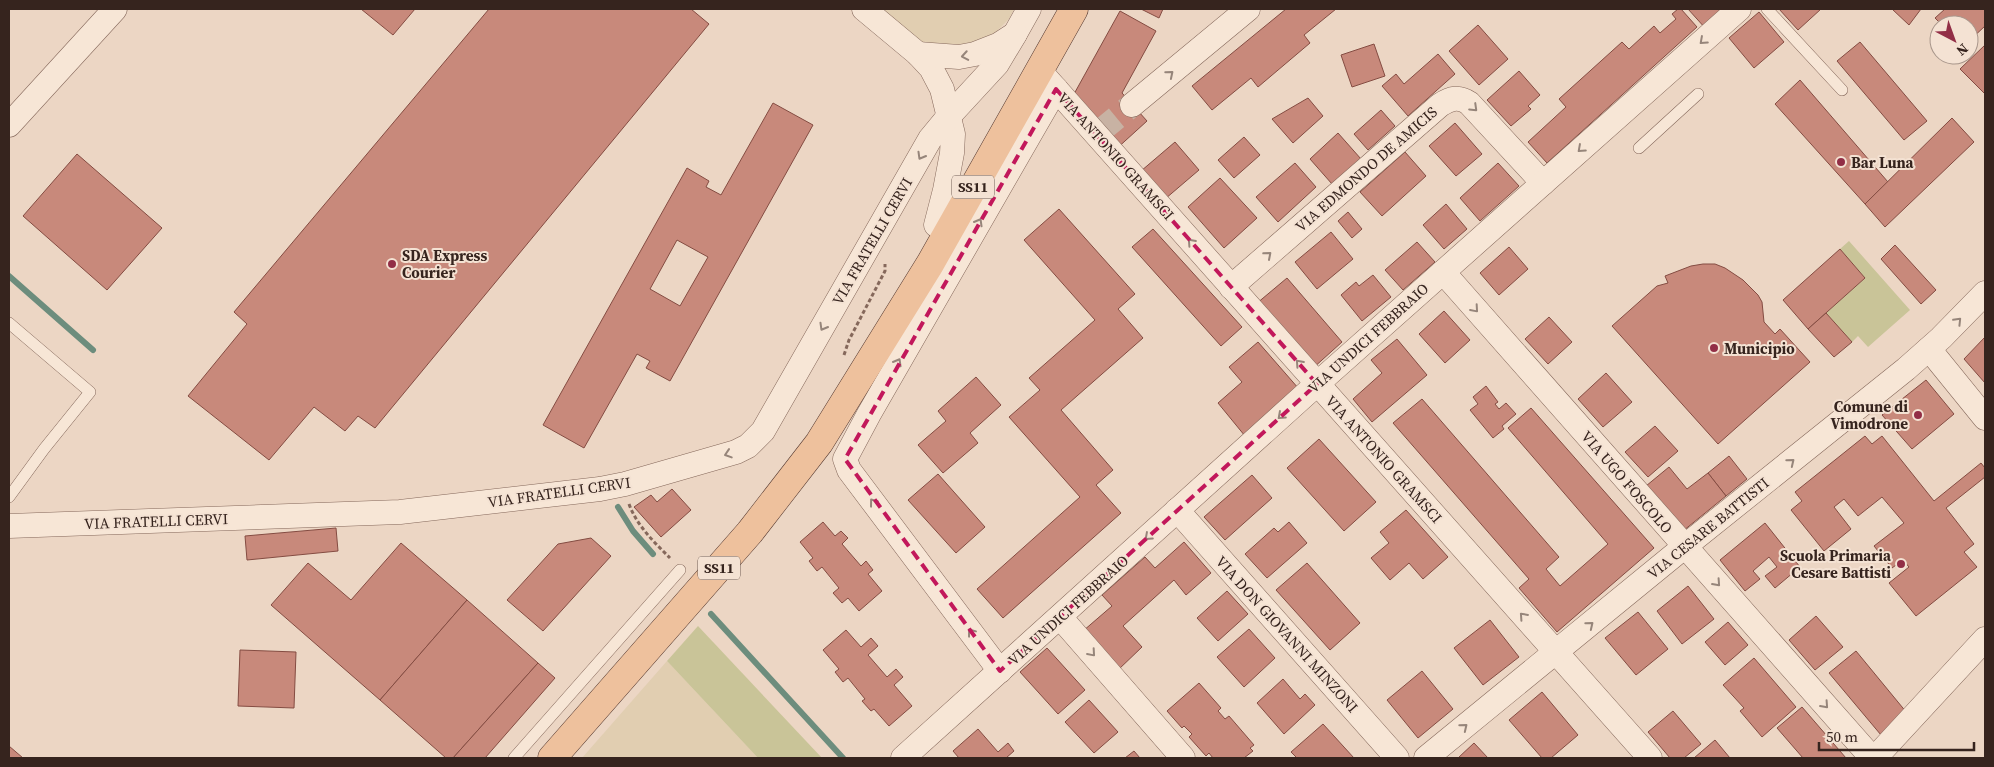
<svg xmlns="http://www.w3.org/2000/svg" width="1994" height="767" font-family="'Source Serif 4',serif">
<rect width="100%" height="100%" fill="#ecd6c4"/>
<g fill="#e1ceb1">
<polygon points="879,9 1014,9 1009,19 994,34 957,49 925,44 910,35"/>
<polygon points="667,661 758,758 582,758"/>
</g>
<g fill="#c9c498">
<polygon points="1849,241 1910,310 1868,347 1858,336 1852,342 1826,313 1865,278 1840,249"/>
<polygon points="698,626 822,758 758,758 667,661"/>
</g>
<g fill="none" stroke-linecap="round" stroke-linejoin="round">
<g stroke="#6d8d7d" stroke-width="6">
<polyline points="9,276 93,350"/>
<polyline points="618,507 633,531 653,554"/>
<polyline points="711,614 843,758"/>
</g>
</g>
<g fill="#c8897b" stroke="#844c42" fill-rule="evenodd">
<polygon points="361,9 415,9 393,35"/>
<polygon points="489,9 691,9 709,24 375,428 358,416 345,431 314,407 269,460 188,396 247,324 234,312"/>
<polygon points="1141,9 1163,9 1159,18"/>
<polygon points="1286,9 1336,9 1304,35 1310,43 1258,87 1251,78 1212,110 1192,86"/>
<polygon points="1678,9 1681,9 1697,27 1547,163 1528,142 1566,107 1559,99 1622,42 1629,49 1654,26 1660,33 1676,19 1672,14"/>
<polygon points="1688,9 1729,9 1706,29"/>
<polygon points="1779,9 1821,9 1798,30"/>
<polygon points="1892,9 1921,9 1909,25"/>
<polygon points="1945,9 1985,9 1985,26 1969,41 1969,25 1942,25 1935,18"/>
<polygon points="1120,11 1156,31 1122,93 1147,121 1114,151 1074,94"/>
<polygon points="1759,12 1784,42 1754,68 1729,38"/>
<polygon points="1478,25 1508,59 1479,85 1449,51"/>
<polygon points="1860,42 1927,121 1904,140 1837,61"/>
<polygon points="1374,44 1385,76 1352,87 1341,55"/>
<polygon points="1985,45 1985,94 1960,69"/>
<polygon points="1438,54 1455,74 1408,116 1382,86 1396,74 1404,84"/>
<polygon points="1519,71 1540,95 1528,106 1531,109 1511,126 1487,100"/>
<polygon points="1800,80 1888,182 1865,204 1775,104"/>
<polygon points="1308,98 1323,116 1293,143 1272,119"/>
<path d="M773 103 813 125 670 381 646 368 650 361 637 354 584 448 543 425 687 168 709 181 706 187 721 195ZM677 240 708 257 680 306 650 289Z"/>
<polygon points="1381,110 1395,126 1368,150 1354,134"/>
<polygon points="1952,118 1974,142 1885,227 1865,204"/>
<polygon points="1455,123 1482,154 1456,176 1429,146"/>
<polygon points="1338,133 1361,159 1332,184 1310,159"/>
<polygon points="1244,137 1260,155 1234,178 1218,160"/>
<polygon points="1175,142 1199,170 1165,199 1141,171"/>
<polygon points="1405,152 1426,176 1382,216 1360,192"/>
<polygon points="77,154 162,228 107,290 23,216"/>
<polygon points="1295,163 1316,187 1278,222 1256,197"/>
<polygon points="1498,163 1519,186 1480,221 1460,198"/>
<polygon points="1220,178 1257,218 1224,248 1188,207"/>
<polygon points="1446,204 1467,229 1444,249 1423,225"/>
<polygon points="1059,209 1135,294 1118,309 1143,338 1061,410 1113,470 1096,485 1121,513 1003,618 977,589 1080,497 1009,417 1040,390 1029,378 1095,320 1024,240"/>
<polygon points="1348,212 1362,229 1352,238 1338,221"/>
<polygon points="1153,229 1242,327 1221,346 1132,247"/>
<polygon points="1331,232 1353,259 1317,289 1295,262"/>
<polygon points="1417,242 1435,262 1403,290 1385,270"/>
<polygon points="1895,245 1936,290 1921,304 1881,259"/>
<polygon points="1509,247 1528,269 1499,295 1480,273"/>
<polygon points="1840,249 1865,278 1808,329 1783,300"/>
<polygon points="1703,264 1715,264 1725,268 1743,280 1758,295 1762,302 1764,322 1775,334 1780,329 1810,362 1718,444 1612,326 1657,286 1668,283 1665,276 1691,266"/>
<polygon points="1373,275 1391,297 1362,321 1341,295 1356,282 1359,286"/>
<polygon points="1287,278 1342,342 1312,369 1256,304"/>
<polygon points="1444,311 1470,340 1445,363 1419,334"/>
<polygon points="1826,313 1852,342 1834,357 1808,329"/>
<polygon points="1549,317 1572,342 1548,364 1525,339"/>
<polygon points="1985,337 1985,383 1964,359"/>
<polygon points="1397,339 1427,375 1372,422 1353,399 1382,373 1371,360"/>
<polygon points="1258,342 1299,389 1245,436 1218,403 1242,382 1229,367"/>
<polygon points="1606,373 1632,402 1603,427 1578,399"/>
<polygon points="976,377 1001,405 970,433 978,443 943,473 918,445 946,421 938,411"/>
<polygon points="1926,380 1954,414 1912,449 1882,415"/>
<polygon points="1486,386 1498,402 1495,404 1499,409 1506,403 1516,414 1502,426 1504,429 1493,438 1470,410 1478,404 1473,397"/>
<polygon points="1422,399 1559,557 1546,569 1560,586 1608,544 1508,428 1531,408 1654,548 1557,632 1519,588 1529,579 1393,423"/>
<polygon points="1655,426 1678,451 1648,477 1625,452"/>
<polygon points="1865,436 1872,444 1882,436 1934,501 1981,463 1985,468 1985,477 1946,508 1974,544 1964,552 1977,567 1916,616 1889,583 1909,567 1903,560 1892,568 1874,546 1904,523 1882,497 1858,516 1844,499 1834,507 1851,529 1824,551 1791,510 1802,501 1795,492"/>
<polygon points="1319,439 1376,502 1344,531 1287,468"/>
<polygon points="1729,456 1747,479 1726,496 1708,473"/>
<polygon points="1669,467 1687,489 1708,473 1726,496 1683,531 1646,486"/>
<polygon points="938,474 985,527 956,553 908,500"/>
<polygon points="1252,475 1272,498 1225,540 1204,517"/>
<polygon points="672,489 691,510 661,537 634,507 651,495 657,502"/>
<polygon points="1406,510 1448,557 1423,579 1409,563 1390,580 1371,558 1389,543 1380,532"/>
<polygon points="823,522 835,536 841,531 848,538 842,544 861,566 866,561 873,570 868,574 882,591 859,611 848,598 842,603 833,593 839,588 822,567 817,571 809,561 813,558 800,542"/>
<polygon points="1289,522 1307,543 1267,578 1245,554 1274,528 1278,532"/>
<polygon points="1765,523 1800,567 1775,588 1765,576 1777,567 1769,557 1753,571 1760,579 1745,591 1720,560"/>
<polygon points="336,528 338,551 247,560 245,536"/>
<polygon points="591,538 611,556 543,631 507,600 558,544"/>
<polygon points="1184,542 1211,573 1186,595 1174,580 1123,626 1142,647 1118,670 1083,631 1112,606 1102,595 1145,557 1155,568"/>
<polygon points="401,543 467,600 380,700 271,605 308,563 351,600"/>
<polygon points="1307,563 1360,623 1330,650 1276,590"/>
<polygon points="1688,586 1714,619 1682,644 1657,611"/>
<polygon points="1227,591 1248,614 1218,641 1197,618"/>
<polygon points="467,600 538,663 453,758 446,758 380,700"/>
<polygon points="1638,612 1668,649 1636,675 1605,638"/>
<polygon points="1816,616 1843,647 1815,670 1789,640"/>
<polygon points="1490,620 1519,657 1483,685 1454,648"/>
<polygon points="1728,622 1748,645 1725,665 1705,642"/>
<polygon points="1249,629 1275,658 1244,687 1217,657"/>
<polygon points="846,630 861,647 871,638 878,646 868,655 887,677 896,669 903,677 894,685 912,706 889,726 874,709 871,711 862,701 865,699 848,678 843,682 835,672 839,669 823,650"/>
<polygon points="1047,648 1085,690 1058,714 1020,672"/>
<polygon points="240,650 296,652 294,708 238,706"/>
<polygon points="1856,651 1907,713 1881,735 1829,673"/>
<polygon points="1754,658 1796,707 1762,737 1740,711 1744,708 1723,685"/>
<polygon points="538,663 555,678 485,758 453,758"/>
<polygon points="1422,671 1453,709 1418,738 1387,700"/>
<polygon points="1283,679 1300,699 1305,694 1315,705 1284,734 1257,703"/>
<polygon points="1199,683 1221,708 1218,711 1225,719 1229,716 1254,745 1250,748 1253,751 1244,758 1213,758 1209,753 1206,756 1189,737 1192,734 1184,726 1182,728 1167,711"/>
<polygon points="1542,692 1578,735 1551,758 1542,758 1509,720"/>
<polygon points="1089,700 1118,732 1094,753 1065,722"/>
<polygon points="1802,707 1846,758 1803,758 1777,728"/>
<polygon points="1673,711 1701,744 1684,758 1670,758 1648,732"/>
<polygon points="1323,724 1354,758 1297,758 1291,752"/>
<polygon points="978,729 998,752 1008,743 1014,751 1006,758 959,758 953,751"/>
<polygon points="1715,740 1730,758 1694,758"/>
<polygon points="1474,743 1488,758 1458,758"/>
<polygon points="9,746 23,758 9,758"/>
<polygon points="1134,751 1140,758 1125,758"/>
</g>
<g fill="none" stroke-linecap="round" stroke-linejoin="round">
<polyline stroke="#c8b2a3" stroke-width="24" stroke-dasharray="24 12" stroke-linecap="butt" points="1098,133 1132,105"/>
<g stroke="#85685b" stroke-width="12">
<g id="service">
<polyline points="1767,9 1842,90"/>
<polyline points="1639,148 1698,94"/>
<polyline points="9,323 90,392 44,449 9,497"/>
<polyline points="514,758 680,570"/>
</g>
</g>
<g stroke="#85685b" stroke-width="25">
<g id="minor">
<polyline points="864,9 918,54 931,68 942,89 953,134 952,153 945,190 936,225"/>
<polyline points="918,54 959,57 975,54 998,45 1015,34 1029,9"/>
<polyline points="1039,70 1650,758"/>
<polyline points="1132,105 1248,9"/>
<polyline points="9,125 115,9"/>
<polyline points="1443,272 1872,758"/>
<path d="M1231 287 1440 105C1451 98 1459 96 1469 103L1543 183"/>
<polyline points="1929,349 1985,418"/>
<polyline points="1177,510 1397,758"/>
<polyline points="9,526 400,512 600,489 625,484 736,452 748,446 763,431 930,139 949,116 997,64 1015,34"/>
<polyline points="1060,617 1183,758"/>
<polyline points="1000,671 849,470 845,459 869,414 1056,89"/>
<polyline points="903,758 1317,384 1739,9"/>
<polyline points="1426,758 1684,547 1906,369 1941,338 1985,293"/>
<polyline points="1875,758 1985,639"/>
</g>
</g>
<g stroke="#53372f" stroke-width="29">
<polyline id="primary" points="552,758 750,532 819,443 930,264 1074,9"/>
</g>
<g stroke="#85685b" stroke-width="3" stroke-dasharray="4 2.5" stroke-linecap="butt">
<polyline points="844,355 849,340 885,271 885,264"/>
<path d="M629 504C637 526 654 542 670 558"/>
</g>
<use href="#service" stroke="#f7e6d6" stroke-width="11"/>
<use href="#minor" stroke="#f7e6d6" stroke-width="24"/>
<use href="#primary" stroke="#eec19d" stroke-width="28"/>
</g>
<defs><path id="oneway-chevron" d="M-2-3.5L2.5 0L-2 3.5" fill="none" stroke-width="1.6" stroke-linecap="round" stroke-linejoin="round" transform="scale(1.25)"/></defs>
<g stroke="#96857a">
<use href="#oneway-chevron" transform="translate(1703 41) rotate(138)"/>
<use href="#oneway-chevron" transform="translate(965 56) rotate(170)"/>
<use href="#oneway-chevron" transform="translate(1170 74) rotate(-40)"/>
<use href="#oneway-chevron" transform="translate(1474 108) rotate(44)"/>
<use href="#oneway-chevron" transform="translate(1581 149) rotate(138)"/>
<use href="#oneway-chevron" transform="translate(921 156) rotate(120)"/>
<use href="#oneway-chevron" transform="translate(979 222) rotate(-60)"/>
<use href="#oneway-chevron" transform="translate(1191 242) rotate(-132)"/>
<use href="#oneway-chevron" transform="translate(1268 255) rotate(-41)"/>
<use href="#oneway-chevron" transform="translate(1475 309) rotate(49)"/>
<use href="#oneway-chevron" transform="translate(1958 321) rotate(-46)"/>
<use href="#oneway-chevron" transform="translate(823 327) rotate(120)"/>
<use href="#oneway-chevron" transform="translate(898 362) rotate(-60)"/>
<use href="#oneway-chevron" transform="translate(1299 363) rotate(-132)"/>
<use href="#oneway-chevron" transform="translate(1281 416) rotate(138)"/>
<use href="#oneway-chevron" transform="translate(728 454) rotate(162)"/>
<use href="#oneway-chevron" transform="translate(1791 462) rotate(-39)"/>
<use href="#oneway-chevron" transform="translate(873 502) rotate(-127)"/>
<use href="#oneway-chevron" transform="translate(1148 537) rotate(138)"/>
<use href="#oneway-chevron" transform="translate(1717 583) rotate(48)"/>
<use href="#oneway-chevron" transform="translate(1523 616) rotate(-132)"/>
<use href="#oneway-chevron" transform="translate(1590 625) rotate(-39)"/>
<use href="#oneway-chevron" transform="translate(971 632) rotate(-127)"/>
<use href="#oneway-chevron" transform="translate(1092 653) rotate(49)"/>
<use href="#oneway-chevron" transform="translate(1825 705) rotate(48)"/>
<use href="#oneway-chevron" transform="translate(1464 727) rotate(-39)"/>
</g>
<path fill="none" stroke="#c2185b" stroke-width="4" stroke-dasharray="10 6" stroke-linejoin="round" d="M1056 89 1317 384 1000 671 845 459Z"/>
<g fill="#922e46" stroke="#f4e2d3" stroke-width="2">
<circle cx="1841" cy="162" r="5"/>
<circle cx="392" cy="264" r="5"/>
<circle cx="1714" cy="348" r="5"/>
<circle cx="1918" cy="415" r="5"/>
<circle cx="1901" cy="564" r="5"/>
</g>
<g text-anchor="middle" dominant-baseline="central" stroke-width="4" stroke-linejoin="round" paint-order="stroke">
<g fill="#f4e2d3" stroke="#6f5d54" stroke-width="1">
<rect x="952" y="175.5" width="42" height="23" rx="4"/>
<rect x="698" y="556.5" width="42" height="23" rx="4"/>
</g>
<g font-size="14" font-weight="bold" fill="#36241e">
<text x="973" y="187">SS11</text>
<text x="719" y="568">SS11</text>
</g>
<g font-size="15" fill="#36241e" stroke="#f4e2d3">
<text transform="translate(1116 156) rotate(48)">VIA ANTONIO GRAMSCI</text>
<text transform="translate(1366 169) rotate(-41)">VIA EDMONDO DE AMICIS</text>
<text transform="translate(872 241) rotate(-60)">VIA FRATELLI CERVI</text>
<text transform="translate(1368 338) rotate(-42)">VIA UNDICI FEBBRAIO</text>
<text transform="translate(1384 459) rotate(48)">VIA ANTONIO GRAMSCI</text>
<text transform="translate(1627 482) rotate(49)">VIA UGO FOSCOLO</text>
<text transform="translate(559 492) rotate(-8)">VIA FRATELLI CERVI</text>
<text transform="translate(156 521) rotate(-2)">VIA FRATELLI CERVI</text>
<text transform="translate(1708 528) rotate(-39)">VIA CESARE BATTISTI</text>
<text transform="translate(1068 610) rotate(-42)">VIA UNDICI FEBBRAIO</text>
<text transform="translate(1287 634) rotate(48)">VIA DON GIOVANNI MINZONI</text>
</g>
<g font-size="15" font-weight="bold" fill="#36241e" stroke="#f4e2d3" text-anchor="start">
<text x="1851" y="162">Bar Luna</text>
<text x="402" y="255">SDA Express<tspan x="402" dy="17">Courier</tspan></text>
<text x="1724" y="348">Municipio</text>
<text x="1908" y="406" text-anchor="end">Comune di<tspan x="1908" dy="17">Vimodrone</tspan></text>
<text x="1891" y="555" text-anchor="end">Scuola Primaria<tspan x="1891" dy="17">Cesare Battisti</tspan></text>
</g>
</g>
<rect width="1994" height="767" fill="none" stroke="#36241e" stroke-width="20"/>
<g transform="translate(1954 40) rotate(139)"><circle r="24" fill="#f4e2d3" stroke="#a8968b"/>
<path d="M0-4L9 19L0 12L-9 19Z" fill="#922e46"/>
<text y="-8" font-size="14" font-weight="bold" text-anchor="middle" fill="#36241e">N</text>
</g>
<path d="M1819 742v8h155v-8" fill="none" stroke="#36241e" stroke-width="2.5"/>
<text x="1826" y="742" font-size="15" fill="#36241e" stroke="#f4e2d3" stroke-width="4" paint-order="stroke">50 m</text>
</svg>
